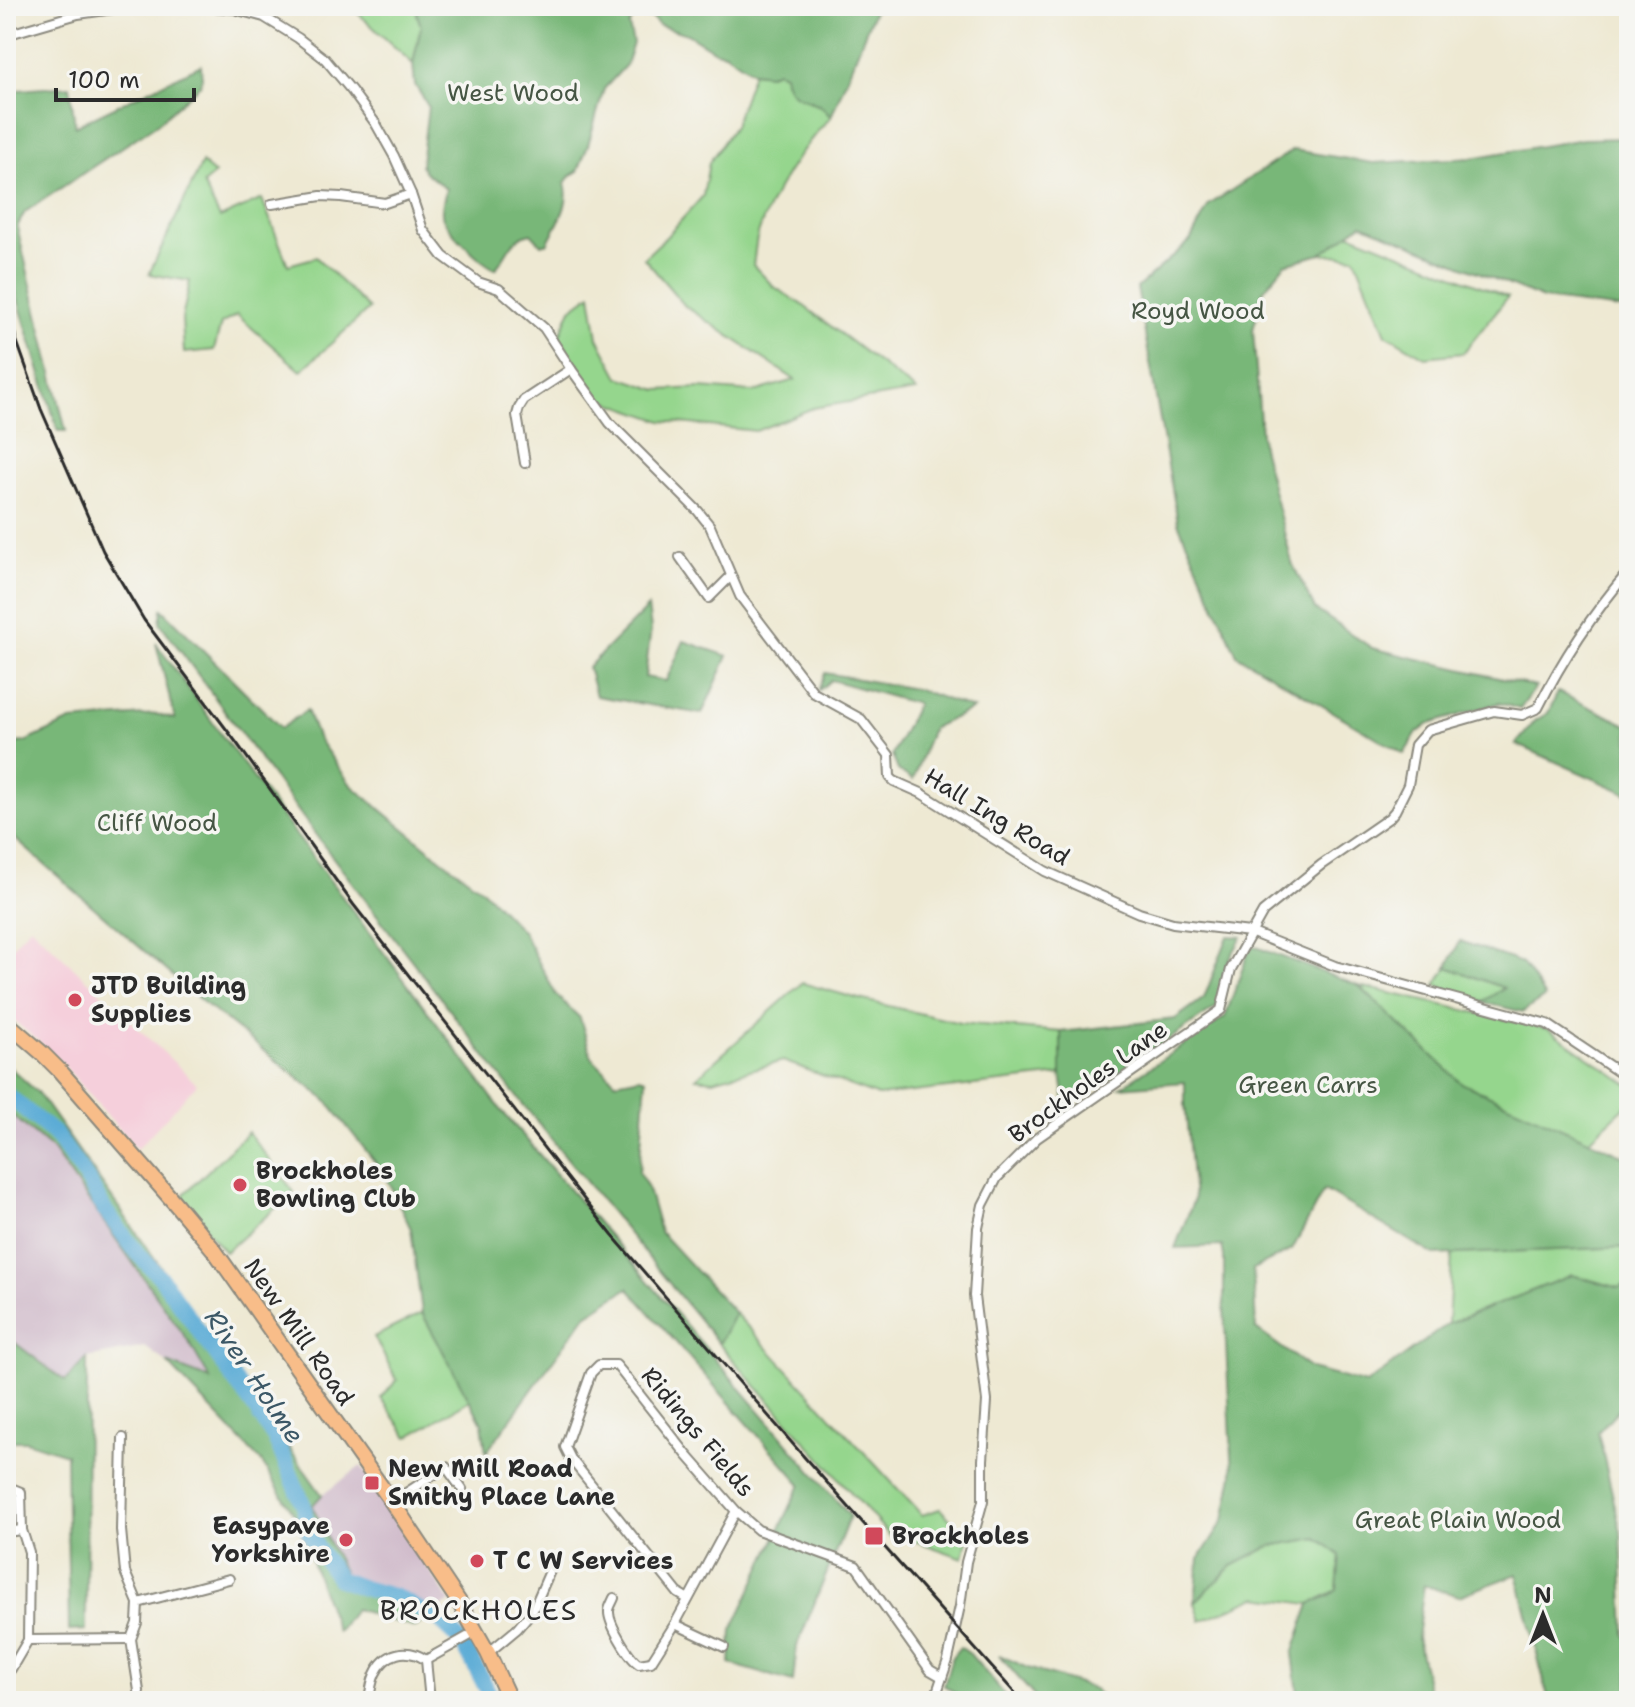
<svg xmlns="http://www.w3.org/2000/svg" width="1635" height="1707" font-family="'Shantell Sans',sans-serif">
<rect width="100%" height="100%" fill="#f6f6f2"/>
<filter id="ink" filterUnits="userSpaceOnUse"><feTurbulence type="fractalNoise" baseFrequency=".0125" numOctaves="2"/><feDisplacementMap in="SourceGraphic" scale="16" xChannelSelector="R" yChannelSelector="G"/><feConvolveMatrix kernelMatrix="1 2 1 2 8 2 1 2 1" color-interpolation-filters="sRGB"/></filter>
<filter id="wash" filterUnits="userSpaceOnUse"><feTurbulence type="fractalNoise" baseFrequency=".006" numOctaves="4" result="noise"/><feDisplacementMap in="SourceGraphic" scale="32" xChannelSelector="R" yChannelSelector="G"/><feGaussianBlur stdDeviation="1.8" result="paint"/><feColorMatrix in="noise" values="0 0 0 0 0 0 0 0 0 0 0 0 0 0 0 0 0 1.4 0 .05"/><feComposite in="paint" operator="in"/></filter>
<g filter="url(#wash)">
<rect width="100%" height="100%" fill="#eee9d3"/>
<polygon fill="#f5cfdb" points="30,926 197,1084 137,1149 55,1055 6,1014 6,954"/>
<g fill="#d1bdcc">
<polygon points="6,1110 52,1149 189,1342 211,1380 167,1363 145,1347 87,1358 66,1381 6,1336"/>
<polygon points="361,1466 450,1602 429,1616 345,1576 312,1506 322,1495"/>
</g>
<g fill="#95d68d" stroke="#60805c" stroke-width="2">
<polygon points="350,6 419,6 417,14 421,26 413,64"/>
<path d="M777 71 785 74V81L812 103 823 107 831 117C801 147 771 194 758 234 755 244 755 255 753 265L773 286 804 306 916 391 813 408 756 431 662 421 600 399 559 337 571 309 591 294 598 338 619 377 658 390 700 388 754 392 795 380 685 306 644 258 667 236 703 196 709 163 734 126 753 72 769 74Z"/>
<polygon points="202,163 215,174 203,184 220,218 262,199 288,265 316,257 369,309 301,371 237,315 221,324 214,350 184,353 182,319 190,281 149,274"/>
<polygon points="1349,233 1508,297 1463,353 1425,357 1386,334 1355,257 1321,254"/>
<polygon points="1447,967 1505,988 1482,1002 1436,985"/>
<polygon points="802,983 859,999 960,1023 1061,1032 1061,1075 878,1096 783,1061 713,1080 696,1078"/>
<polygon points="1359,986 1548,1029 1629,1085 1629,1103 1588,1141 1461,1083"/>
<polygon points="248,1132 294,1192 225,1252 179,1199"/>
<polygon points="1629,1247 1629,1282 1620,1288 1572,1275 1448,1324 1452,1254"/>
<polygon points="422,1313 470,1400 408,1437 381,1398 397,1380 374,1337"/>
<polygon points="735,1313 922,1515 940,1509 968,1537 963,1558 907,1538 897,1544 719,1344"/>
<polygon points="1317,1538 1340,1555 1337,1590 1310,1604 1257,1597 1201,1621 1195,1602 1232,1566 1270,1546"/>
</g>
<g fill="#78b778" stroke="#527152" stroke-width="2">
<path d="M419 6H876L831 117C830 116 823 108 822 107 804 95 787 100 784 74L777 71 769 74 753 72 725 53 715 51 687 34 659 25 652 18H634L629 25 633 43 626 65 604 89 588 145 578 171 570 176 565 183C572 205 556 225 547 244H541L531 233C509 238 509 254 495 269 482 263 443 227 442 214 441 206 445 196 446 189L425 172 421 165 428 106 415 85 413 64 421 26 417 14Z"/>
<polygon points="201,65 202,78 200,85 157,124 25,212 17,227 66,431 58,431 11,277 6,248 6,91 70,86 75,126"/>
<polygon points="1629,138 1629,310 1543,299 1362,224 1321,254 1285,264 1263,291 1253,330 1262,447 1292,563 1315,609 1372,648 1536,687 1520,709 1499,703 1429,724 1417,733 1404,754 1237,655 1178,523 1137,288 1190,241 1209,205 1293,150 1373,163 1471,158 1583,139"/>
<polygon points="648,607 651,629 645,677 666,681 684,641 728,656 702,714 596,696 588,667"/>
<polygon points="162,609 281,728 307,710 317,737 351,785 442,860 483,890 523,932 556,995 580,1018 592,1058 616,1082 640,1077 646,1079 639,1173 647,1186 660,1232 735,1313 719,1344 508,1086 321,842 160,623"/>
<polygon points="156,643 223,737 502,1111 850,1516 797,1646 793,1682 730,1664 732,1630 801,1484 628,1288 586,1315 486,1453 482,1423 422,1313 411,1229 386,1176 326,1100 204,1003 6,831 6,744 25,742 71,721 156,714 175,719"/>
<polygon points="825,673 920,690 973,709 932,728 913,780 898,770 892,755 917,704 831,680 818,691"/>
<polygon points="1558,692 1629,726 1629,796 1626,793 1516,744 1536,720 1548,713"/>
<polygon points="1228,936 1242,937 1228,962 1217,1007 1066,1109 1061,1074 1061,1032 1175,1019 1204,998"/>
<polygon points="1460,941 1522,963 1545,997 1523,1012 1482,1002 1504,988 1447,967"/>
<polygon points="1251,945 1359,986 1461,1083 1629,1158 1629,1247 1434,1255 1324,1190 1292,1250 1253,1269 1256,1329 1311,1369 1366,1384 1448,1324 1572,1275 1619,1288 1629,1282 1629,1398 1598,1432 1621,1532 1625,1635 1629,1639 1629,1701 1549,1701 1517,1574 1459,1596 1424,1585 1417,1638 1431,1701 1299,1701 1293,1654 1310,1604 1328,1596 1337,1590 1340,1555 1317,1538 1270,1546 1232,1566 1195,1602 1199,1559 1224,1520 1233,1475 1224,1307 1224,1256 1222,1246 1175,1248 1194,1199 1185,1104 1185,1082 1121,1087 1225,1017"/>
<polygon points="6,1064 37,1092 322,1495 312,1506 345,1576 429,1616 415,1628 355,1609 337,1632 296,1517 261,1461 167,1363 210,1379 189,1342 52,1149 6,1110"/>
<polygon points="6,1336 65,1381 87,1358 86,1630 69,1631 66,1454 26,1441 6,1441"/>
<polygon points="960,1647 970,1654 1010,1701 966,1701 944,1685 952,1657"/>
<polygon points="999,1655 1028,1668 1095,1689 1103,1701 1038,1701"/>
</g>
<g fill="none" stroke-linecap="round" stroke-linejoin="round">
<polyline stroke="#5cacd6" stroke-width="16" points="6,1094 56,1135 89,1182 104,1209 138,1254 161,1278 254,1407 274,1437 285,1461 304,1506 307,1528 319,1551 339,1579 363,1588 396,1597 439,1620 455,1635 465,1647 493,1701"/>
</g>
</g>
<g filter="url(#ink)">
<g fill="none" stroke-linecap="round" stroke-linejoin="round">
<g stroke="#8c8a7f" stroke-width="12">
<g id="minor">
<polyline points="204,6 234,9 264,17 298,38 325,59 351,90 376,124 394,156 411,194 423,230 443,256 478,282 499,289 544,328 571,369 610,423 698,511 710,526 740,596 814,693 861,719 889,755 890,777 894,781 921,793 1045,871 1139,913 1173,923 1250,932 1335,966 1547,1024 1629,1079"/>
<polyline points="6,35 78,14 127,7 168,6"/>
<polyline points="272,204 321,196 341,197 385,203 411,194"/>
<polyline points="525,463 517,415 519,408 524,400 571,369"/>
<polyline points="680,557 709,598 730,577"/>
<polyline points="123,1438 121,1530 125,1572 138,1603 137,1623 131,1639 139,1691"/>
<polyline points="6,1486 21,1492 22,1530 29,1552 28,1640 11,1669 6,1671"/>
<polyline points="392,1502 446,1467 462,1489"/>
<polyline points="6,1532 22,1530"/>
<path d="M614 1598C612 1603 609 1607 609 1611 608 1623 629 1658 639 1664L651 1662 675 1624 736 1511"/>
<polyline points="688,1599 678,1593 571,1459 565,1447 591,1373 599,1365 616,1365 621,1371 687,1455 736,1511 758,1530 856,1566 930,1670 942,1677"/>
<polyline points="138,1603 229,1579"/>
<polyline points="675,1624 724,1647"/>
<polyline points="28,1640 131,1639"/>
<polyline points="488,1653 517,1629 533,1610 553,1564"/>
<polyline points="426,1660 430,1701"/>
<polyline points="251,1701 292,1697 299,1701"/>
<path d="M369 1701C370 1692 371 1683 375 1674 385 1652 407 1647 426 1660L476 1632"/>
<path d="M934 1701 948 1660 960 1606 966 1562 983 1501V1460L987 1401 974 1296 978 1228 983 1205 997 1178 1037 1138 1221 1010 1231 969 1263 912 1321 865 1389 818 1395 811 1408 785 1415 745 1428 730 1494 711 1522 715 1538 708C1562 660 1594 612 1629 571"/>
</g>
</g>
<g stroke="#8c8a7f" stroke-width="18">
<polyline id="primary" points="6,1022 42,1053 60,1071 174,1202 214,1250 392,1502 459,1602 488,1653 510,1701"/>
</g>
<use href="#minor" stroke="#fff" stroke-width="8"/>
<use href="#primary" stroke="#f8bd89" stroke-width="14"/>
<polyline stroke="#2b2b2b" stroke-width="3" points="6,293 16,339 41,409 103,551 144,620 236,742 353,904 612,1235 805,1458 1022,1701"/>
</g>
</g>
<g fill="#d1495b" stroke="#f6f6f2" stroke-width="3">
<circle cx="75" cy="1000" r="8"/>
<circle cx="240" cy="1185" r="8"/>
<rect x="364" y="1475" width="16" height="16" rx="4"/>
<rect x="864" y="1526" width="20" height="20" rx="4"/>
<circle cx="346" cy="1540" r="8"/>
<circle cx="477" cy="1561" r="8"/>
</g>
<g text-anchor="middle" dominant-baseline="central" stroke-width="7" stroke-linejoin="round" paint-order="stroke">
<g font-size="24" fill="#465644" stroke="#f6f6f2">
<text x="513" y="93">West Wood</text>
<text x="1198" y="311">Royd Wood</text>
<text x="157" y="823">Cliff Wood</text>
<text x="1308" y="1085">Green Carrs</text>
<text x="1458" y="1520">Great Plain Wood</text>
</g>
<g font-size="24" fill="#2b2b2b" stroke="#f6f6f2">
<text transform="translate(997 817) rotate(31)">Hall Ing Road</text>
<text transform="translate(1088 1082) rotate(-36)">Brockholes Lane</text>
<text transform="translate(299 1332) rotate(55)">New Mill Road</text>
<text transform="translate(698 1432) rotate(50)">Ridings Fields</text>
</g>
<g font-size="24" font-weight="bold" fill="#2b2b2b" stroke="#f6f6f2" text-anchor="start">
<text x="91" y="986">JTD Building<tspan x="91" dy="28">Supplies</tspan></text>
<text x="256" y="1171">Brockholes<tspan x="256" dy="28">Bowling Club</tspan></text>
<text x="388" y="1469">New Mill Road<tspan x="388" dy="28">Smithy Place Lane</tspan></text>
<text x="330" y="1526" text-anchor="end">Easypave<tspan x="330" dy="28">Yorkshire</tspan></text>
<text x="892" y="1536">Brockholes</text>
<text x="493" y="1561">T C W Services</text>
</g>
<g font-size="26" font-style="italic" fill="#3c5867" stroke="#f6f6f2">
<text transform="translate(255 1376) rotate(56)">River Holme</text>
</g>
<g font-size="28" letter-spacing="2" fill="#2b2b2b" stroke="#f6f6f2">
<text x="479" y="1610">BROCKHOLES</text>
</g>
</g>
<rect width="1635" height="1707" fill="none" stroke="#f6f6f2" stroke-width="32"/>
<g transform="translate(1543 1615)" stroke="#f6f6f2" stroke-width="6" paint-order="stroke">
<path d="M0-6L14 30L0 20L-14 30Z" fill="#2b2b2b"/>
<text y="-12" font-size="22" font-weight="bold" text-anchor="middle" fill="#2b2b2b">N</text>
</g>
<path d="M56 88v12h138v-12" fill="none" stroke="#2b2b2b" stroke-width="4"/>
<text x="68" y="88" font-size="24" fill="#2b2b2b" stroke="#f6f6f2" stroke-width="6" paint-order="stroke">100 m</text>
</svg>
